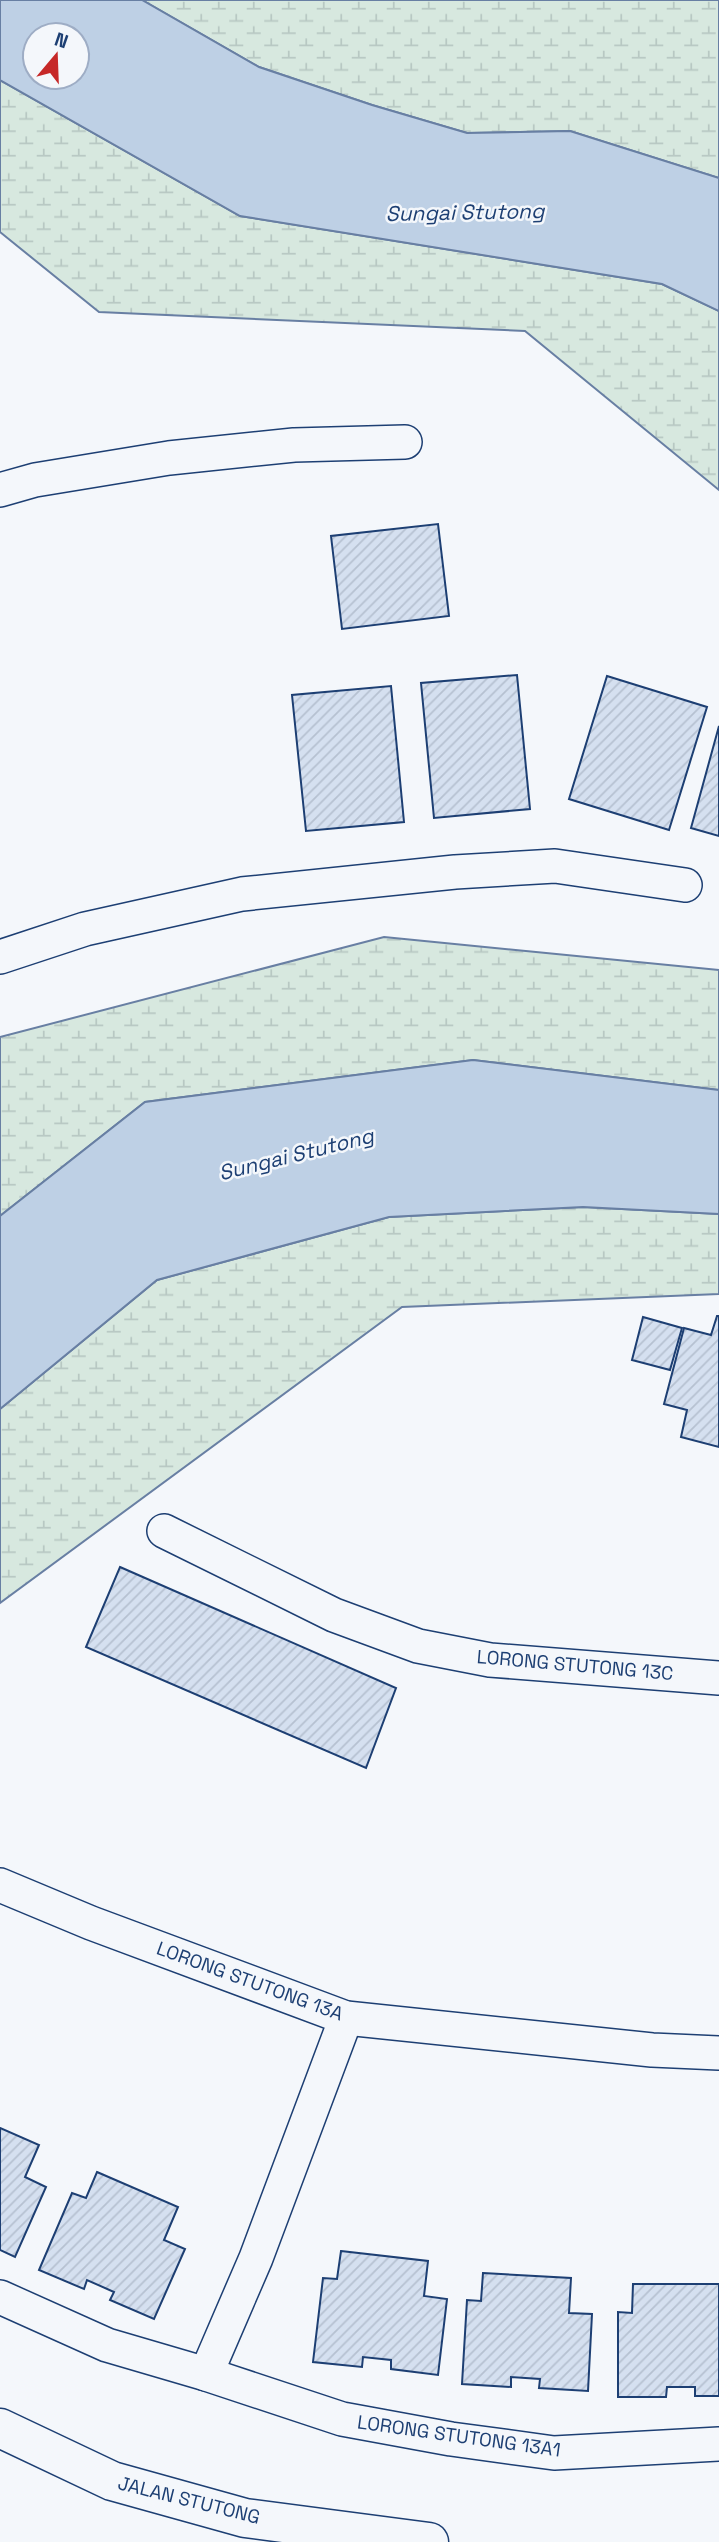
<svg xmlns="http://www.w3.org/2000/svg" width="719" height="2542" font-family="'Space Grotesk',sans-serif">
<defs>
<pattern id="wetland-marsh" width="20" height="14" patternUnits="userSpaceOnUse" patternTransform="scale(1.75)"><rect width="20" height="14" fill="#d7e8df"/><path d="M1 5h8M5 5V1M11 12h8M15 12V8" fill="none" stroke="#b8c8c3"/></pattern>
<pattern id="building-hatch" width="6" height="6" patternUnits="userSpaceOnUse" patternTransform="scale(1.75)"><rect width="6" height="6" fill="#d5e0f0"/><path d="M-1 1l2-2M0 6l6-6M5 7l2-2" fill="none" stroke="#b6c1d1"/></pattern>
</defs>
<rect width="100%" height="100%" fill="#f4f7fb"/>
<g fill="url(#wetland-marsh)" stroke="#687fa3" stroke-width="2">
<polygon points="142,0 719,0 719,178 570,131 467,133 372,105 259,67"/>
<polygon points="0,80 240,216 662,284 719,311 719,490 525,331 99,312 0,232"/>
<polygon points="384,937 719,970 719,1090 473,1060 145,1102 0,1216 0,1037"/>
<polygon points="583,1207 719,1214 719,1294 402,1307 0,1603 0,1409 157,1280 389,1217"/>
</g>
<g fill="#bed0e5" stroke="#687fa3" stroke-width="2" fill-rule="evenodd">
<path d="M0 0H142L259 67 372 105 467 133 570 131 719 178V311L662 284 240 216 0 80ZM77 35V77H35V35Z"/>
<polygon points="473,1060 719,1090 719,1214 583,1207 389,1217 157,1280 0,1409 0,1216 145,1102"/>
</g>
<g fill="url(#building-hatch)" stroke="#1d3f73" stroke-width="2">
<polygon points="438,524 449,616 342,629 331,536"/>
<polygon points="517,675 530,809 434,818 421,683"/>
<polygon points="607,676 707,707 669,830 569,799"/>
<polygon points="391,686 404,822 306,831 292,695"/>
<polygon points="719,726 719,836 691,828"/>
<polygon points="717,1316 719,1316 719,1447 681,1437 687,1410 664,1404 684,1328 711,1335"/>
<polygon points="643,1317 682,1328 670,1370 632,1360"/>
<polygon points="120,1567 396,1688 366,1768 86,1647"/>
<polygon points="0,2128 39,2145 25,2177 46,2187 15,2257 0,2250"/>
<polygon points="97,2172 178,2207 164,2240 185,2249 154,2319 110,2300 114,2292 87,2280 84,2289 39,2270 72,2193 86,2198"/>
<polygon points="341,2251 428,2261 424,2296 447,2299 438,2375 391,2369 391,2360 363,2357 362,2367 313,2362 323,2278 337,2279"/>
<polygon points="483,2273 571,2278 569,2313 592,2314 588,2391 539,2388 540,2379 511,2377 511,2387 462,2384 467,2300 481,2301"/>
<polygon points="633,2284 719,2284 719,2396 695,2396 695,2387 667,2387 666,2397 618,2397 618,2312 632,2313"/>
</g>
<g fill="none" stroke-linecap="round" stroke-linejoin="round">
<g stroke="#1d3f73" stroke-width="36">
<g id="street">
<polyline points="0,490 35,480 169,458 294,445 405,442"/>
<polyline points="0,957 85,929 242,894 455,872 555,866 685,885"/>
<polyline points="164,1531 334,1615 418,1646 490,1660 719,1678"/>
<polyline points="0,1885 91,1923 346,2018 652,2050 719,2053"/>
<polyline points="0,2297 107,2345 206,2374 342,2419 451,2439 554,2453 719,2444"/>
<polyline points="206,2374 256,2258 346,2018"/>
</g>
</g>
<g stroke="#1d3f73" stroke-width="41">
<polyline id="primary" points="0,2428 112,2481 245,2518 429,2542"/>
</g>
<use href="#street" stroke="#f4f7fb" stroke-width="33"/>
<use href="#primary" stroke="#f4f7fb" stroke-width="38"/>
</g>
<g text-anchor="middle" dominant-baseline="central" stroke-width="5" stroke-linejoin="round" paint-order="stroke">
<g font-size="19" fill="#1d3f73" stroke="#f4f7fb">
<text transform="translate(575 1665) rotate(5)">LORONG STUTONG 13C</text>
<text transform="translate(250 1981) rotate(20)">LORONG STUTONG 13A</text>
<text transform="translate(459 2436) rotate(8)">LORONG STUTONG 13A1</text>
<text transform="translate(189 2500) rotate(14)">JALAN STUTONG</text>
</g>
<g font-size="21" font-style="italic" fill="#1d3f73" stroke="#f4f7fb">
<text transform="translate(465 212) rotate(-1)">Sungai Stutong</text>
<text transform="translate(296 1154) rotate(-14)">Sungai Stutong</text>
</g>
</g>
<g transform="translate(56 56) rotate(19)"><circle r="33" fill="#f4f7fb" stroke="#9eadc5" stroke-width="2"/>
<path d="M0-5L12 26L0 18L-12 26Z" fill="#c62828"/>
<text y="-10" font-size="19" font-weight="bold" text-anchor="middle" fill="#1d3f73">N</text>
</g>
</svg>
